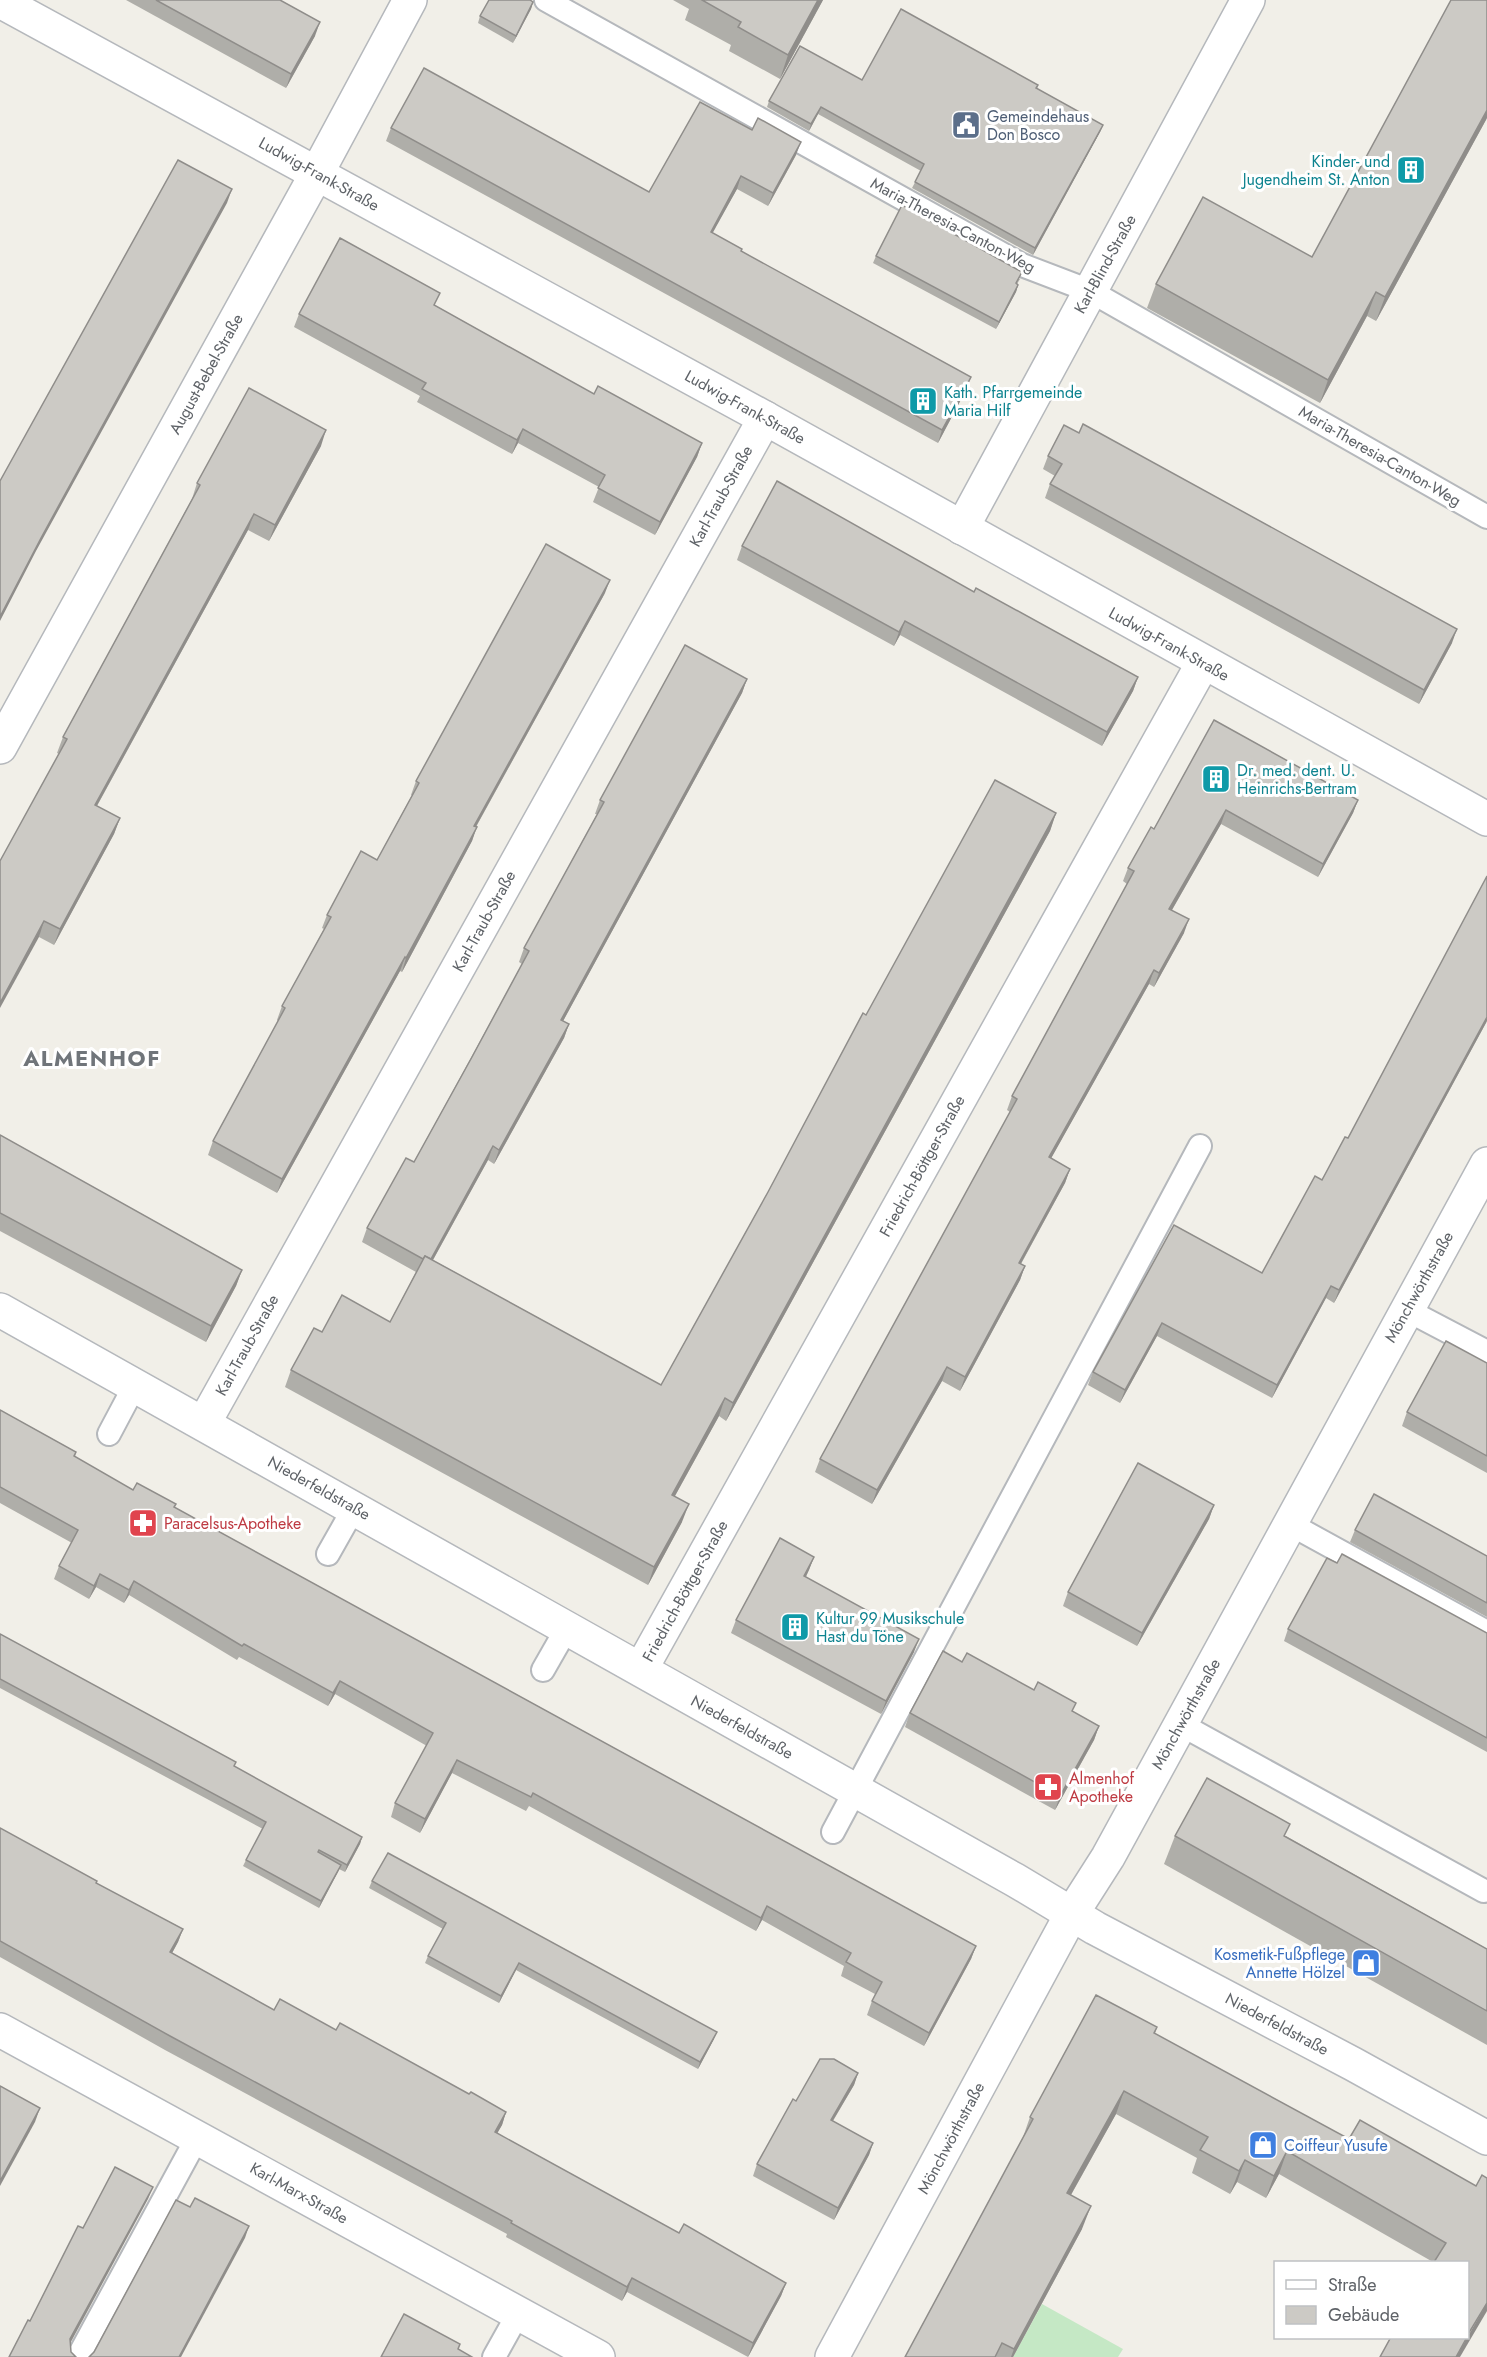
<svg xmlns="http://www.w3.org/2000/svg" width="1487" height="2357" font-family="Jost,sans-serif">
<rect width="100%" height="100%" fill="#f1efe8"/>
<polygon fill="#c5e8c5" points="1042,2304 1123,2349 1118,2357 1013,2357"/>
<g fill="none" stroke-linecap="round" stroke-linejoin="round">
<g stroke="#b5b8bc" stroke-width="26">
<g id="service">
<polyline points="546,0 1022,265 1090,291 1487,517"/>
<polyline points="1407,1310 1487,1352"/>
<polyline points="109,1434 135,1385"/>
<polyline points="1290,1524 1487,1632"/>
<polyline points="328,1554 354,1508"/>
<polyline points="543,1670 567,1628"/>
<polyline points="1180,1724 1484,1891"/>
<polyline points="833,1832 1200,1146"/>
<polyline points="78,2357 197,2138"/>
<polyline points="494,2357 518,2314"/>
</g>
</g>
<g stroke="#b5b8bc" stroke-width="36">
<g id="minor">
<polyline points="0,1 765,418 1487,819"/>
<polyline points="962,528 1248,0"/>
<polyline points="0,747 317,173 410,0"/>
<polyline points="0,1310 1015,1880 1095,1928 1353,2064 1487,2138"/>
<polyline points="204,1423 765,418"/>
<polyline points="641,1669 1203,663"/>
<polyline points="0,2030 598,2357"/>
<polyline points="832,2357 1071,1915 1108,1857 1487,1164"/>
</g>
</g>
<use href="#service" stroke="#fff" stroke-width="22"/>
<use href="#minor" stroke="#fff" stroke-width="33"/>
</g>
<g fill="#afaea9">
<polygon points="126,0 280,0 315,36 286,88"/>
<polygon points="673,0 823,0 780,79 729,51 731,45 685,20 689,9"/>
<polygon points="533,2 531,9 513,43 478,23 480,16"/>
<polygon points="862,80 1038,85 1037,89 1103,125 1100,132 1033,255 912,188 921,171 818,114 809,131 767,107 769,101"/>
<polygon points="1487,118 1376,321 1367,316 1320,403 1147,308 1156,284 1312,257"/>
<polygon points="391,128 649,192 796,155 768,206 737,189 712,233 966,390 938,443 386,141"/>
<polygon points="876,256 1020,279 1017,284 1018,285 1016,292 996,329 873,263"/>
<polygon points="436,306 594,394 702,443 697,457 655,535 593,502 599,487 518,443 512,454 417,402 420,396 294,327 299,314"/>
<polygon points="321,446 269,541 248,530 97,806 120,818 114,834 54,945 39,937 59,754 57,753 63,737 192,499 197,483"/>
<polygon points="1048,456 1452,643 1419,704 1045,498 1050,484 1055,476 1043,469"/>
<polygon points="742,546 974,592 1138,677 1133,691 1102,746 900,635 894,646 737,560"/>
<polygon points="605,593 476,827 472,841 402,972 400,971 277,1193 208,1155 213,1141 278,1021 277,1020 282,1006 324,929 322,928 327,915 377,860 412,795 411,795 416,781"/>
<polygon points="747,679 742,693 563,1021 569,1024 564,1038 494,1164 488,1160 433,1260 661,1385 866,1015 1056,813 1050,831 726,1421 719,1416 675,1496 682,1522 648,1585 285,1387 291,1370 322,1332 390,1322 416,1272 362,1242 367,1228 414,1162 522,964 519,962 524,948 597,814 595,814 600,800"/>
<polygon points="1214,720 1358,800 1353,813 1318,877 1221,824 1172,910 1184,933 1154,987 1149,984 1051,1158 1070,1169 1065,1183 1021,1264 1025,1266 1020,1280 960,1391 942,1381 872,1504 815,1472 820,1459 1010,1112 1007,1110 1012,1096 1127,884 1123,881 1128,868 1154,829"/>
<polygon points="1487,1021 1334,1303 1326,1298 1272,1398 1157,1336 1120,1403 1088,1385 1093,1372 1174,1225 1262,1273 1348,1138"/>
<polygon points="0,1135 242,1270 236,1286 206,1342 0,1231"/>
<polygon points="1487,1363 1487,1473 1402,1426 1407,1412"/>
<polygon points="0,1410 76,1452 75,1457 133,1490 176,1504 174,1507 976,1946 971,1959 924,2046 867,2015 872,2001 875,1994 841,1976 844,1966 762,1920 756,1931 529,1806 526,1811 452,1773 420,1833 391,1817 395,1803 427,1746 335,1694 328,1706 239,1657 237,1660 129,1595 124,1603 96,1587 89,1599 54,1579 59,1566 72,1543 0,1503"/>
<polygon points="1214,1505 1209,1519 1137,1646 1063,1606 1068,1592"/>
<polygon points="1355,1530 1487,1556 1487,1617 1350,1542"/>
<polygon points="814,1557 806,1577 914,1652 881,1714 731,1633 736,1620"/>
<polygon points="1337,1563 1487,1633 1487,1752 1284,1641 1288,1629"/>
<polygon points="0,1634 235,1767 362,1837 360,1844 345,1872 339,1869 319,1908 243,1866 246,1860 263,1829 0,1688"/>
<polygon points="962,1662 1073,1712 1099,1726 1094,1740 1055,1810 905,1727 910,1713"/>
<polygon points="0,1828 96,1883 183,1929 178,1942 172,1953 274,2010 336,2030 506,2112 502,2125 497,2133 679,2233 786,2283 781,2296 748,2357 627,2292 622,2301 506,2237 507,2234 165,2050 0,1957"/>
<polygon points="1175,1836 1286,1836 1487,1949 1487,2045 1164,1864"/>
<polygon points="372,1881 714,2039 698,2069 516,1970 499,2003 425,1963 428,1956 443,1929 369,1888"/>
<polygon points="1157,2027 1155,2034 1349,2139 1467,2262 1433,2262 1279,2174 1266,2198 1237,2182 1230,2194 1192,2173 1197,2158 1116,2114 1071,2195 1082,2229 1013,2357 905,2357 1022,2140 1030,2117"/>
<polygon points="858,2073 854,2085 833,2121 873,2143 869,2155 834,2220 753,2176 757,2164 796,2101"/>
</g>
<g fill="#8f8d8a">
<polygon points="818,0 823,0 780,79 788,55"/>
<polygon points="533,2 531,9 513,43 516,36"/>
<polygon points="320,22 315,36 286,88 291,74"/>
<polygon points="821,107 818,114 809,131 811,124"/>
<polygon points="1487,110 1487,118 1376,321 1385,297"/>
<polygon points="1103,125 1100,132 1033,255 1035,248"/>
<polygon points="801,142 796,155 768,206 773,193"/>
<polygon points="741,176 737,189 706,245 711,232"/>
<polygon points="232,189 227,203 36,551 0,621 0,617 41,538"/>
<polygon points="1018,285 1016,292 996,329 999,322"/>
<polygon points="1376,292 1367,316 1320,403 1328,380"/>
<polygon points="971,377 966,390 938,443 942,430"/>
<polygon points="523,429 518,443 512,454 517,440"/>
<polygon points="326,430 321,446 269,541 275,525"/>
<polygon points="702,443 697,457 655,535 660,522"/>
<polygon points="254,514 248,530 89,820 95,805"/>
<polygon points="610,580 605,593 469,839 474,826"/>
<polygon points="905,621 900,635 894,646 899,632"/>
<polygon points="1457,629 1452,643 1419,704 1424,690"/>
<polygon points="1138,677 1133,691 1102,746 1107,732"/>
<polygon points="747,679 742,693 556,1034 561,1020"/>
<polygon points="1358,800 1353,813 1318,877 1323,864"/>
<polygon points="1226,810 1221,824 1165,922 1169,909"/>
<polygon points="1056,813 1050,831 726,1421 733,1403"/>
<polygon points="120,818 114,834 54,945 60,929"/>
<polygon points="477,827 472,841 402,972 406,958"/>
<polygon points="1189,919 1184,933 1154,987 1159,973"/>
<polygon points="44,921 39,937 0,1008 0,1003"/>
<polygon points="405,957 400,971 277,1193 282,1179"/>
<polygon points="1154,970 1149,984 1044,1171 1049,1157"/>
<polygon points="1487,1017 1487,1021 1334,1303 1339,1290"/>
<polygon points="569,1024 564,1038 494,1164 499,1150"/>
<polygon points="493,1146 488,1160 424,1276 429,1262"/>
<polygon points="1070,1169 1065,1183 1014,1276 1019,1263"/>
<polygon points="1025,1266 1020,1280 960,1391 965,1377"/>
<polygon points="242,1270 236,1286 206,1342 211,1326"/>
<polygon points="1331,1286 1326,1298 1272,1398 1277,1385"/>
<polygon points="1162,1323 1157,1336 1120,1403 1125,1390"/>
<polygon points="947,1367 942,1381 872,1504 877,1490"/>
<polygon points="725,1398 719,1416 666,1512 672,1495"/>
<polygon points="689,1504 682,1522 648,1585 654,1567"/>
<polygon points="1214,1505 1209,1519 1137,1646 1142,1633"/>
<polygon points="814,1557 809,1570 799,1590 804,1576"/>
<polygon points="100,1574 96,1587 89,1599 94,1586"/>
<polygon points="134,1581 129,1595 124,1603 129,1590"/>
<polygon points="919,1639 914,1652 881,1714 886,1701"/>
<polygon points="340,1681 335,1694 328,1706 333,1693"/>
<polygon points="1099,1726 1094,1740 1055,1810 1060,1796"/>
<polygon points="457,1760 452,1773 420,1833 425,1819"/>
<polygon points="362,1837 360,1844 345,1872 347,1865"/>
<polygon points="341,1865 338,1872 319,1908 321,1901"/>
<polygon points="767,1906 762,1920 756,1931 761,1918"/>
<polygon points="183,1929 178,1942 165,1966 170,1952"/>
<polygon points="976,1946 971,1959 924,2046 929,2033"/>
<polygon points="519,1963 516,1970 499,2003 501,1996"/>
<polygon points="717,2032 714,2039 698,2069 700,2062"/>
<polygon points="858,2073 854,2085 826,2132 831,2120"/>
<polygon points="1124,2091 1116,2114 1059,2216 1067,2193"/>
<polygon points="40,2108 35,2122 0,2186 0,2181"/>
<polygon points="506,2112 502,2125 490,2146 495,2132"/>
<polygon points="873,2143 869,2155 834,2220 838,2208"/>
<polygon points="1287,2151 1279,2174 1266,2198 1274,2176"/>
<polygon points="1245,2160 1237,2182 1230,2194 1239,2171"/>
<polygon points="153,2187 148,2199 66,2351 70,2339"/>
<polygon points="1091,2206 1082,2229 1013,2357 1011,2357 1014,2349"/>
<polygon points="249,2226 245,2238 181,2357 179,2357"/>
<polygon points="632,2278 627,2292 622,2301 627,2287"/>
<polygon points="786,2283 781,2296 748,2357 753,2343"/>
<polygon points="1487,2303 1487,2311 1460,2357 1456,2357"/>
</g>
<g fill="#cccac5" stroke="#8f8d8a" stroke-width="1.5">
<polygon points="156,0 280,0 320,22 291,74"/>
<polygon points="489,0 530,0 533,2 516,36 480,16"/>
<polygon points="702,0 818,0 788,55 738,27 741,22"/>
<polygon points="1451,0 1487,0 1487,110 1385,297 1376,292 1328,380 1156,284 1203,197 1312,257"/>
<polygon points="901,9 1038,85 1036,88 1103,125 1035,248 915,182 924,164 821,107 811,124 769,101 800,46 862,80"/>
<polygon points="424,68 649,192 700,102 752,130 758,118 801,142 773,193 741,176 711,232 742,249 741,251 971,377 942,430 391,128"/>
<polygon points="178,160 232,189 41,538 0,617 0,481"/>
<polygon points="902,205 1022,272 1016,283 1018,285 999,322 876,256"/>
<polygon points="340,238 440,293 434,305 594,394 598,386 702,443 660,522 598,488 605,475 523,429 517,440 422,389 426,383 299,314"/>
<polygon points="249,388 326,430 275,525 254,514 95,805 120,818 60,929 44,921 0,1003 0,861 67,739 63,737 200,485 197,483"/>
<polygon points="1083,424 1457,629 1424,690 1050,484 1062,464 1048,456 1064,425 1079,433"/>
<polygon points="777,481 974,592 976,588 1138,677 1107,732 905,621 899,632 742,546"/>
<polygon points="546,544 610,580 474,826 477,827 406,958 405,957 282,1179 213,1141 285,1008 282,1006 331,917 327,915 361,851 377,860 419,783 416,781"/>
<polygon points="685,645 747,679 561,1020 569,1024 499,1150 493,1146 431,1259 425,1256 423,1259 367,1228 406,1158 414,1162 472,1057 529,951 524,948 604,802 600,800"/>
<polygon points="1214,720 1358,800 1323,864 1226,810 1169,909 1189,919 1159,973 1154,970 1049,1157 1070,1169 1019,1263 1025,1266 965,1377 947,1367 877,1490 820,1459 1017,1099 1012,1096 1134,871 1128,868 1151,827 1154,829"/>
<polygon points="995,780 1056,813 733,1403 725,1398 672,1495 689,1504 654,1567 291,1370 314,1328 322,1332 342,1295 390,1322 425,1256 661,1385 768,1192 863,1013 866,1015"/>
<polygon points="1487,876 1487,1017 1339,1290 1331,1286 1277,1385 1162,1323 1125,1390 1093,1372 1174,1225 1262,1273 1315,1176 1322,1180 1345,1137 1348,1138"/>
<polygon points="0,1135 242,1270 211,1326 0,1213"/>
<polygon points="1446,1341 1487,1363 1487,1456 1407,1412"/>
<polygon points="0,1410 76,1452 74,1456 133,1490 137,1483 176,1504 174,1507 976,1946 929,2033 872,2001 882,1982 846,1962 851,1953 767,1906 761,1918 533,1793 531,1797 457,1760 425,1819 395,1803 433,1733 340,1681 333,1693 244,1644 242,1646 134,1581 129,1590 100,1574 94,1586 59,1566 78,1530 0,1487"/>
<polygon points="1138,1463 1214,1505 1142,1633 1068,1592"/>
<polygon points="1374,1494 1487,1556 1487,1603 1355,1530"/>
<polygon points="780,1538 814,1557 804,1576 919,1639 886,1701 736,1620"/>
<polygon points="1342,1554 1487,1633 1487,1738 1288,1629 1327,1558 1337,1563"/>
<polygon points="0,1634 236,1762 234,1766 362,1837 347,1865 319,1850 318,1852 341,1865 321,1901 246,1860 266,1822 0,1679"/>
<polygon points="943,1651 962,1662 967,1653 1034,1690 1038,1682 1076,1703 1072,1711 1099,1726 1060,1796 910,1713"/>
<polygon points="1207,1778 1290,1824 1284,1836 1487,1949 1487,2011 1175,1836"/>
<polygon points="0,1828 97,1881 96,1883 183,1929 170,1952 274,2010 280,1999 336,2030 340,2023 469,2094 471,2092 506,2112 495,2132 679,2233 684,2224 786,2283 753,2343 632,2278 627,2287 511,2223 512,2221 170,2036 0,1941"/>
<polygon points="388,1853 717,2032 700,2062 519,1963 501,1996 428,1956 446,1923 372,1881"/>
<polygon points="1096,1995 1157,2027 1154,2033 1349,2139 1360,2120 1476,2186 1482,2175 1487,2178 1487,2303 1467,2336 1467,2262 1434,2262 1446,2243 1287,2151 1274,2176 1245,2160 1239,2171 1200,2150 1208,2137 1124,2091 1067,2193 1091,2206 1014,2349 1002,2343 995,2357 905,2357 1033,2119 1030,2117"/>
<polygon points="820,2059 834,2059 858,2073 831,2120 873,2143 838,2208 757,2164 793,2099 796,2101"/>
<polygon points="0,2086 40,2108 0,2181"/>
<polygon points="115,2167 153,2187 70,2339 71,2352 76,2357 9,2357 28,2320 30,2321 78,2226 83,2228"/>
<polygon points="195,2198 249,2226 179,2357 89,2357 94,2352 176,2200 190,2207"/>
<polygon points="404,2314 460,2344 458,2349 472,2357 381,2357"/>
<polygon points="1391,2337 1467,2337 1456,2357 1380,2357"/>
</g>
<defs>
<g id="civic-square" transform="scale(1.5)"><rect x="-9" y="-9" width="18" height="18" rx="4" fill="#5c6f8a" stroke="#fff"/><path d="M-.6-6.5H3V-4.5H.6V-3L4-1V1h2V6H-6V1h2V-1L-.6-3ZM-1.2 2.5V6h2.4V2.5Z" fill="#fff"/></g>
<g id="building-square" transform="scale(1.5)"><rect x="-9" y="-9" width="18" height="18" rx="4" fill="#0f9aa8" stroke="#fff"/><path d="M-4-6H4V6H1V3H-1V6H-4ZM-2.5-4.3h1.7v1.8h-1.7ZM.8-4.3h1.7v1.8H.8ZM-2.5-1h1.7V.8h-1.7ZM.8-1h1.7V.8H.8Z" fill="#fff"/></g>
<g id="pharmacy-square" transform="scale(1.5)"><rect x="-9" y="-9" width="18" height="18" rx="4" fill="#e0444e" stroke="#fff"/><path d="M-2-6h4v4h4v4h-4v4h-4v-4h-4v-4h4Z" fill="#fff"/></g>
<g id="shop-square" transform="scale(1.5)"><rect x="-9" y="-9" width="18" height="18" rx="4" fill="#3f7fe0" stroke="#fff"/><path d="M-5-2.5h2.3a2.7 3.5 0 0 1 5.4 0H5L5.5 6h-11ZM-1.5-2.5h3a1.5 2.3 0 0 0-3 0Z" fill="#fff"/></g>
</defs>
<g fill-rule="evenodd">
<use href="#civic-square" x="966" y="125"/>
<use href="#building-square" x="1411" y="170"/>
<use href="#building-square" x="923" y="401"/>
<use href="#building-square" x="1216" y="779"/>
<use href="#pharmacy-square" x="143" y="1523"/>
<use href="#building-square" x="795" y="1627"/>
<use href="#pharmacy-square" x="1048" y="1787"/>
<use href="#shop-square" x="1366" y="1963"/>
<use href="#shop-square" x="1263" y="2145"/>
</g>
<g text-anchor="middle" dominant-baseline="central" stroke-width="6" stroke-linejoin="round" paint-order="stroke">
<g font-size="16" fill="#4e5e75" stroke="#fff" text-anchor="start">
<text x="987" y="116">Gemeindehaus<tspan x="987" dy="18">Don Bosco</tspan></text>
</g>
<g font-size="16" fill="#0d838f" stroke="#fff" text-anchor="start">
<text x="1390" y="161" text-anchor="end">Kinder- und<tspan x="1390" dy="18">Jugendheim St. Anton</tspan></text>
<text x="944" y="392">Kath. Pfarrgemeinde<tspan x="944" dy="18">Maria Hilf</tspan></text>
<text x="1237" y="770">Dr. med. dent. U.<tspan x="1237" dy="18">Heinrichs-Bertram</tspan></text>
<text x="816" y="1618">Kultur 99 Musikschule<tspan x="816" dy="18">Hast du Töne</tspan></text>
</g>
<g font-size="16" fill="#5f6368" stroke="#fff">
<text transform="translate(319 174) rotate(29)">Ludwig-Frank-Straße</text>
<text transform="translate(953 225) rotate(28)">Maria-Theresia-Canton-Weg</text>
<text transform="translate(1105 264) rotate(-61)">Karl-Blind-Straße</text>
<text transform="translate(206 374) rotate(-61)">August-Bebel-Straße</text>
<text transform="translate(745 407) rotate(29)">Ludwig-Frank-Straße</text>
<text transform="translate(1380 456) rotate(30)">Maria-Theresia-Canton-Weg</text>
<text transform="translate(721 496) rotate(-61)">Karl-Traub-Straße</text>
<text transform="translate(1169 644) rotate(29)">Ludwig-Frank-Straße</text>
<text transform="translate(484 921) rotate(-61)">Karl-Traub-Straße</text>
<text transform="translate(922 1166) rotate(-61)">Friedrich-Böttger-Straße</text>
<text transform="translate(1419 1287) rotate(-61)">Mönchwörthstraße</text>
<text transform="translate(247 1345) rotate(-61)">Karl-Traub-Straße</text>
<text transform="translate(319 1488) rotate(29)">Niederfeldstraße</text>
<text transform="translate(685 1591) rotate(-61)">Friedrich-Böttger-Straße</text>
<text transform="translate(1186 1714) rotate(-61)">Mönchwörthstraße</text>
<text transform="translate(742 1727) rotate(29)">Niederfeldstraße</text>
<text transform="translate(1277 2024) rotate(28)">Niederfeldstraße</text>
<text transform="translate(951 2138) rotate(-62)">Mönchwörthstraße</text>
<text transform="translate(299 2193) rotate(29)">Karl-Marx-Straße</text>
</g>
<g font-size="16" fill="#be3a42" stroke="#fff" text-anchor="start">
<text x="164" y="1523">Paracelsus-Apotheke</text>
<text x="1069" y="1778">Almenhof<tspan x="1069" dy="18">Apotheke</tspan></text>
</g>
<g font-size="16" fill="#366cbe" stroke="#fff" text-anchor="end">
<text x="1345" y="1954">Kosmetik-Fußpflege<tspan x="1345" dy="18">Annette Hölzel</tspan></text>
<text x="1284" y="2145" text-anchor="start">Coiffeur Yusufe</text>
</g>
<g font-size="22" font-weight="bold" letter-spacing="1.5" fill="#70757a" stroke="#fff">
<text x="92" y="1058">ALMENHOF</text>
</g>
</g>
<rect x="1274" y="2261" width="195" height="78" fill="#ffffff" stroke="#bfc1c3" stroke-width="1.5"/>
<rect x="1286" y="2280" width="30" height="9" fill="#ffffff" stroke="#bfc1c3" stroke-width="1.5"/>
<text x="1328" y="2291" font-size="18" fill="#5f6368">Straße</text>
<rect x="1286" y="2306" width="30" height="18" fill="#cccac5" stroke="#bfc1c3" stroke-width="1.5"/>
<text x="1328" y="2321" font-size="18" fill="#5f6368">Gebäude</text>
</svg>
